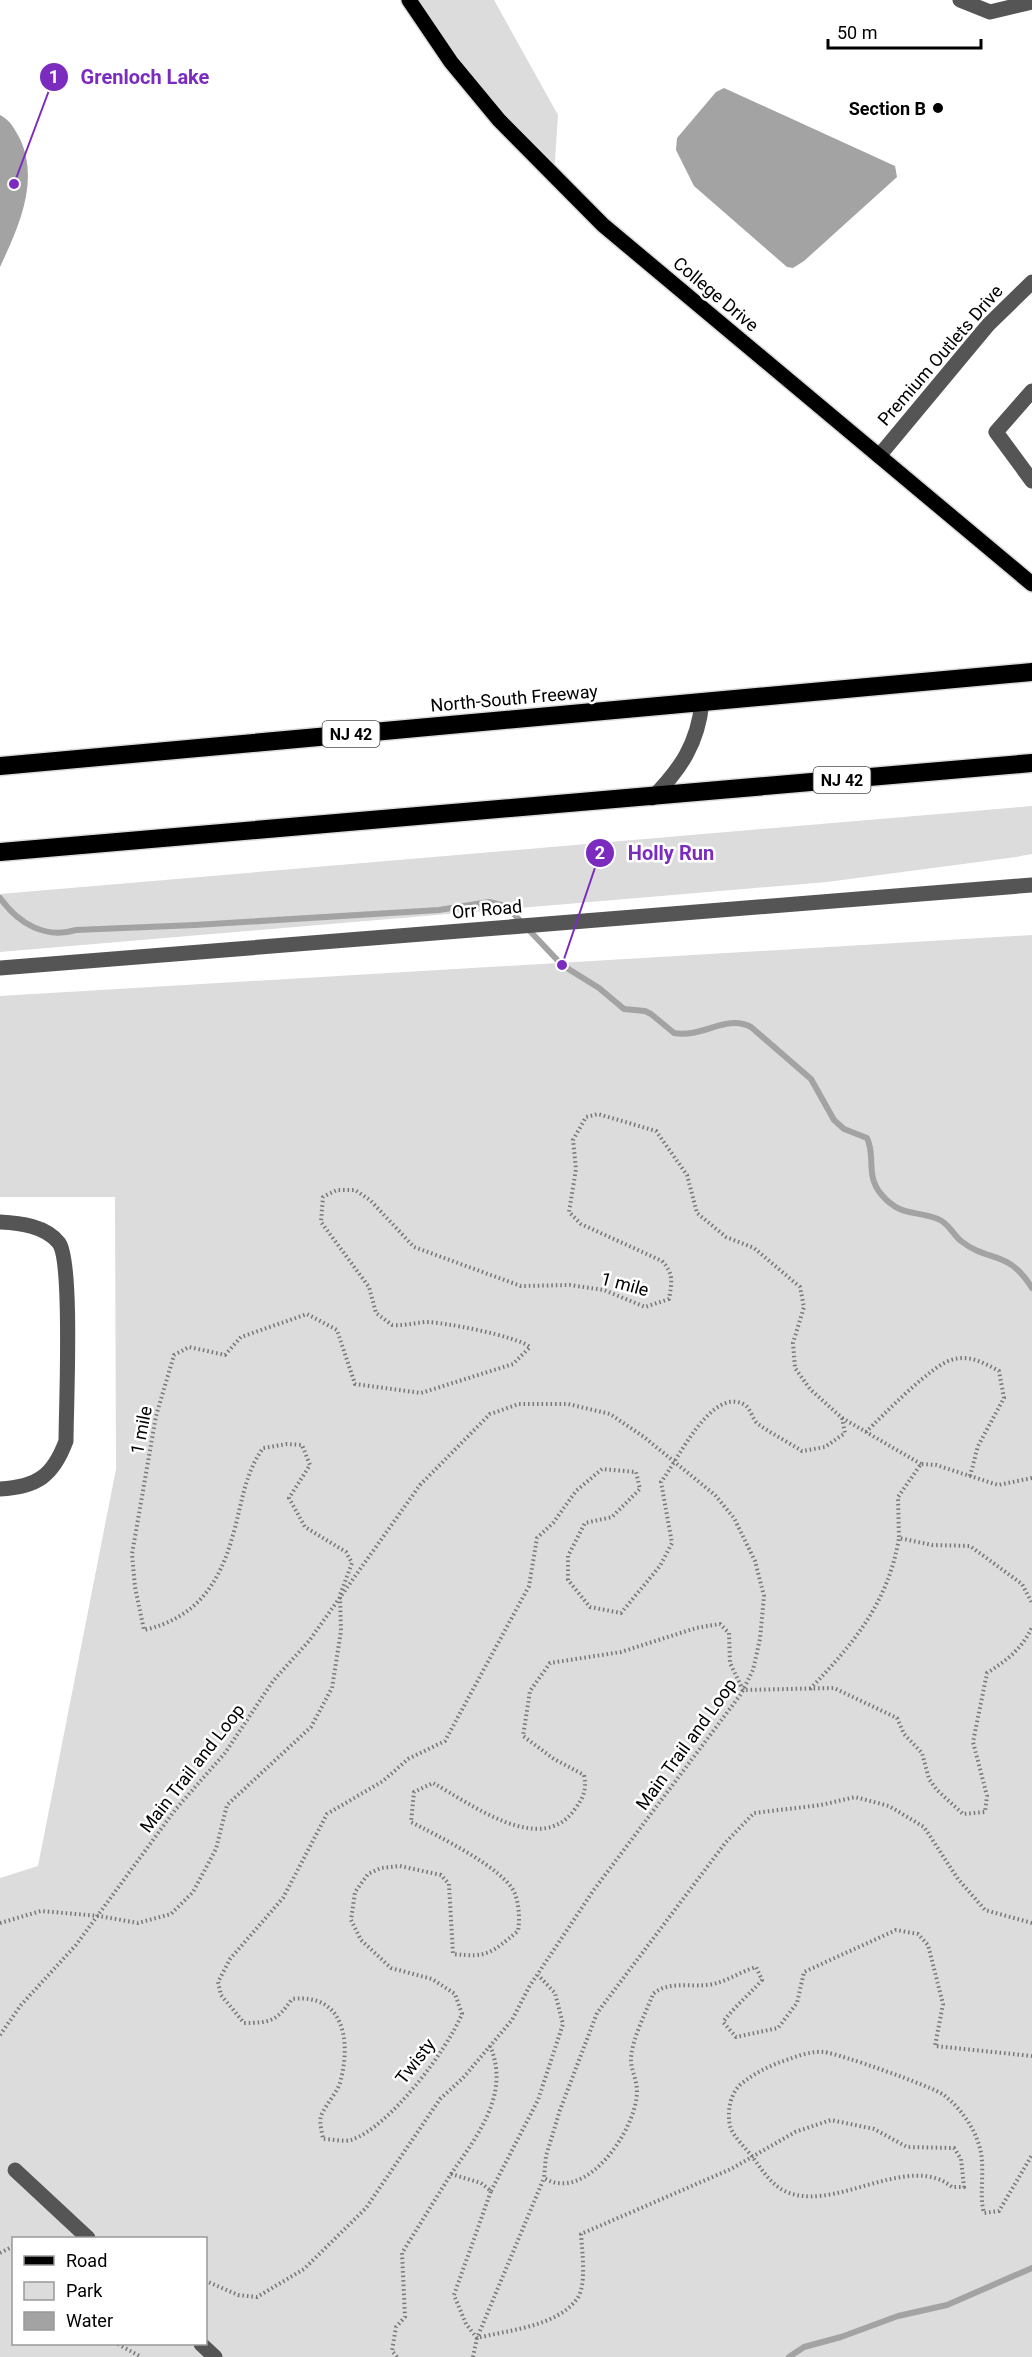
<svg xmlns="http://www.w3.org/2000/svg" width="1032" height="2357" font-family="Roboto,sans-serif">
<rect width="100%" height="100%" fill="#fff"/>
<g fill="#dcdcdc" fill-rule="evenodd">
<polygon points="409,0 494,0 558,115 554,176"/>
<polygon points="1032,806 1032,854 1016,857 827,882 0,952 0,894"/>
<path d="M1032 935V2357H0V1878L38 1866 116 1469 115 1197H0V996ZM14 2238H206V2344H14Z"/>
</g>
<g fill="#a3a3a3">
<polygon points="724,88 895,166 897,177 804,261 793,268 787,267 694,186 676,150 677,138 716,92"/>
<path d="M0 115C11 121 14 128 20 139 40 182 18 228 0 267Z"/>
</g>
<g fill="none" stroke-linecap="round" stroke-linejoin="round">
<g stroke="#a3a3a3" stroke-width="6">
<path d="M0 898C19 924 45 939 76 930L195 925 439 910 489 902 505 906 511 911 562 965 599 988 624 1009 645 1011 651 1014 674 1033C704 1038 725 1014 751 1027L811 1079 834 1120 844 1129 867 1138C876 1156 865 1175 881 1194 900 1217 915 1210 938 1219 949 1223 953 1235 961 1241 989 1263 1008 1249 1032 1288"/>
<polyline points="789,2357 804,2347 841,2337 898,2316 947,2305 1032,2268"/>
</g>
<g stroke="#dbdbdb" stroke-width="18">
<polyline id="major" points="409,0 451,62 499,120 603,225 1032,584"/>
</g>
<g stroke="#dbdbdb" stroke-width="21">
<g id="highway">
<polyline points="0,766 1032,672"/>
<polyline points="0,852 1032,763"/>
</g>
</g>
<g stroke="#777" stroke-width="4" stroke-dasharray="1.5 3" stroke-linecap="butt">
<polyline points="842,1418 921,1464"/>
<path d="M866 1432C882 1416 932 1365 951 1360 969 1354 984 1363 999 1371L1004 1398 978 1446 970 1476"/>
<polyline points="1032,1478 998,1485 936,1465 921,1464 898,1497 899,1538 932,1545 970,1546 1022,1584 1032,1603"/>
<path d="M810 1689C854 1643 888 1603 899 1538"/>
<path d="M0 1923 41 1911 99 1916 138 1923 171 1914 193 1892 216 1849 227 1805 311 1727 332 1688 341 1631 340 1595 352 1563 346 1552 305 1527 289 1498 310 1465 302 1445 287 1444 263 1448C244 1475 242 1504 233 1535 219 1585 196 1618 144 1630L135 1587 132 1554 156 1416 174 1355 189 1347 225 1355 241 1337 307 1314 337 1330 355 1384 421 1393 513 1364 530 1347C516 1336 444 1322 425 1322 414 1323 404 1326 392 1325L376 1313 369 1287 321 1222 323 1197 337 1190H355L370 1200 414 1247 521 1286 570 1285 604 1290 645 1307 669 1299C672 1282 674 1274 662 1261L581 1224 569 1212 576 1169 573 1140 586 1117 598 1114 656 1131 687 1175 697 1213 726 1237 754 1248 800 1287 804 1307 793 1343 795 1368 810 1389 842 1418 845 1433 825 1447 802 1451C788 1442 772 1434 758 1424 752 1419 751 1409 745 1405 712 1385 678 1460 661 1482L672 1543 660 1566 621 1613 590 1607 568 1580V1556L585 1523 612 1517 640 1489 636 1472 602 1469 576 1491 553 1523 537 1538 529 1586 445 1741 408 1759 383 1781 327 1814 283 1898 230 1959 218 1982 221 1995 244 2023C270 2023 277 2021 292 1999 343 1993 351 2039 341 2079 338 2093 326 2103 321 2116 319 2122 322 2132 323 2139 331 2139 344 2142 351 2140 390 2127 447 2050 462 2014L455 1994 432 1979 391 1968 361 1940 351 1920 355 1892 368 1874 381 1868 400 1866 441 1875 449 1884 453 1954C488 1958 491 1953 518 1931 520 1919 519 1905 515 1894 506 1869 436 1835 411 1822L414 1792 433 1783C470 1803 541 1858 575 1809 583 1798 587 1790 584 1775L554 1759 523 1736 530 1691 550 1663 621 1652 696 1628 720 1624 729 1633 730 1663 743 1690 834 1688 897 1718 904 1734 922 1753 929 1779 937 1790 963 1814 985 1812 987 1796 973 1742 987 1673C1006 1661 1023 1648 1032 1627"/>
<path d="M1032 1923 985 1910 958 1879 924 1827 889 1806 855 1797 821 1805 754 1813 726 1842 597 2013 560 2110 546 2156 544 2178C586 2204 637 2129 637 2091 637 2080 631 2070 631 2059 632 2038 646 2013 653 1994 668 1981 689 1987 707 1985 725 1983 739 1972 756 1967L762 1980C749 1995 735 2006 723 2022L736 2037 778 2028 797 2003 804 1972 896 1930 918 1934 928 1945 943 2004 935 2046 1032 2056"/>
<polyline points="0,2035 21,2005 76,1945 175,1810 225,1753 273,1681 309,1641 420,1485 490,1414 519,1404 568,1404 610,1414 644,1437 715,1495 734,1518 755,1561 764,1596 760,1639 753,1670 741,1694 593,1891 529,1987 512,2020 463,2078 440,2099 366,2208 304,2269 257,2297 238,2295 206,2281"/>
<path d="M451 2174C477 2136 511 2094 490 2046"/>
<polyline points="491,2191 538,2100 563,2024 555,1993 538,1975"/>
<polyline points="0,2253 14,2246"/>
<polyline points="118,2344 141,2357"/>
<path d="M397 2357 392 2351 396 2327 405 2317 402 2253 451 2174 481 2183 491 2191 454 2295 466 2324 477 2338C508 2330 556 2327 577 2299 587 2285 582 2251 581 2234L731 2169 795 2132 831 2120 874 2129 907 2147 954 2148 961 2159 964 2187H952C907 2150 829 2218 781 2189 769 2181 762 2170 754 2159 747 2149 733 2137 730 2126 727 2111 730 2094 741 2084 756 2072 771 2065 789 2059 800 2055 812 2051 824 2052 840 2054 931 2086 944 2095 959 2107 972 2124 978 2142 987 2165 978 2192 984 2213L999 2211 1032 2155"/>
<polyline points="473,2357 477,2338 544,2178"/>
</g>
<g stroke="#555" stroke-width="15">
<polyline points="960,0 990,12 1032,2"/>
<polyline points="1032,391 996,432 1032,481"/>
<polyline points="879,456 988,325 1032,282"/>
<path d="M652 798C681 769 698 743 702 702"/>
<polyline points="0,968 1032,885"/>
<path d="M0 1222C20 1223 46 1226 59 1243 73 1263 66 1408 66 1441 53 1476 37 1487 0 1489"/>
<polyline points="15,2170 88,2238"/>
<polyline points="201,2344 215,2357"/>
</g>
<use href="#major" stroke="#000" stroke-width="15"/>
<use href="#highway" stroke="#000" stroke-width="18"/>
</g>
<circle fill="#000" stroke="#fff" stroke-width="2" cx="938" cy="108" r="6"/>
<g text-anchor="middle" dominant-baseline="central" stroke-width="5" stroke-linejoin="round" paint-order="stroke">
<g fill="#fff" stroke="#4c4c4c" stroke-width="1.5">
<rect x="322.5" y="721" width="57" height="26" rx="4.5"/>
<rect x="813.5" y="767" width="57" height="26" rx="4.5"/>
</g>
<g font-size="16" font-weight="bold" fill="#000">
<text x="351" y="734">NJ 42</text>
<text x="842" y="780">NJ 42</text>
</g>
<g font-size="18" font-weight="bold" fill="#000" stroke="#fff" text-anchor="end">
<text x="926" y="108">Section B</text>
</g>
<g font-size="18" fill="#000" stroke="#fff">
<text transform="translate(716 294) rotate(40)">College Drive</text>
<text transform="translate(940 355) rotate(-49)">Premium Outlets Drive</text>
<text transform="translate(514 698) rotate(-5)">North-South Freeway</text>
<text transform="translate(487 909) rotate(-5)">Orr Road</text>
<text transform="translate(625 1284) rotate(15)">1 mile</text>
<text transform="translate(141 1430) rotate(-79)">1 mile</text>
<text transform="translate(686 1744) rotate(-54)">Main Trail and Loop</text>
<text transform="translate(192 1768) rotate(-52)">Main Trail and Loop</text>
<text transform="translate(415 2061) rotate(-52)">Twisty</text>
</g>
</g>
<path fill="none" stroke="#7b2cbf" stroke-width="2" d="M14 184L54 77M562 965L600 853"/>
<g fill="#7b2cbf" stroke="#fff" stroke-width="2">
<circle cx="14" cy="184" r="6"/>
<circle cx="562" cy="965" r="6"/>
<circle cx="54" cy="77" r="15"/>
<circle cx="600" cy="853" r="15"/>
</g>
<g font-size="18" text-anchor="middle" font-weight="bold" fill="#fff">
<text x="54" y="83">1</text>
<text x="600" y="859">2</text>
</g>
<g font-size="20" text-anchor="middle" font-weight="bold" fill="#7b2cbf" stroke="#fff" stroke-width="5" stroke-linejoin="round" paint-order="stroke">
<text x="145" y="84">Grenloch Lake</text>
<text x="671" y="860">Holly Run</text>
</g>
<rect x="12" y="2237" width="195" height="108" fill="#ffffff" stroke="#999999" stroke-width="1.5"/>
<rect x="24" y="2256" width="30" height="9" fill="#000000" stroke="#999999" stroke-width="1.5"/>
<text x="66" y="2267" font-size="18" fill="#000000">Road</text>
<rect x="24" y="2282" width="30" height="18" fill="#dcdcdc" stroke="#999999" stroke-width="1.5"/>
<text x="66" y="2297" font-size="18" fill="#000000">Park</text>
<rect x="24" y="2312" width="30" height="18" fill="#a3a3a3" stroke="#999999" stroke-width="1.5"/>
<text x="66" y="2327" font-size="18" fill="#000000">Water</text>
<path d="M828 39v9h153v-9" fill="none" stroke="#000000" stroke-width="3"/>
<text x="837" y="39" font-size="18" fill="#000000" stroke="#ffffff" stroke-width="4.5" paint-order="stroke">50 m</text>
</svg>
